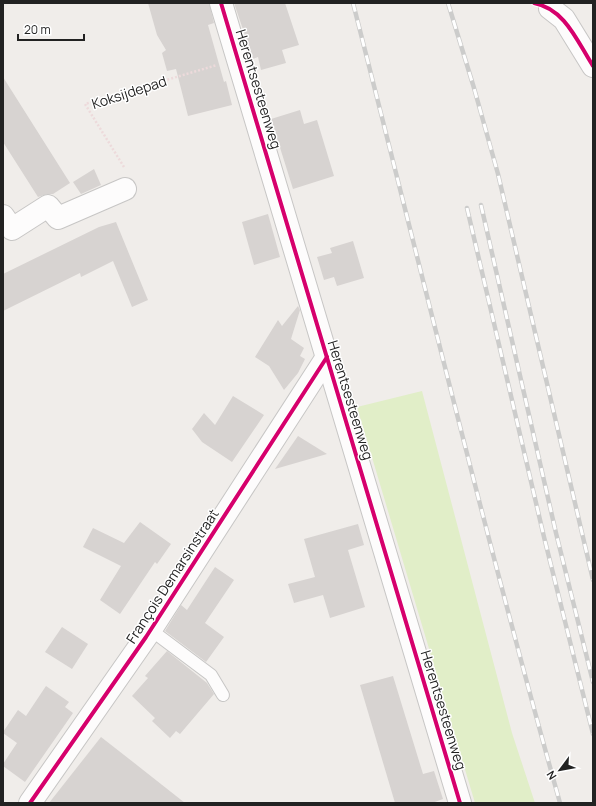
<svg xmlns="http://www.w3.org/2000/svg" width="596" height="806" font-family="Manrope,sans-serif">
<rect width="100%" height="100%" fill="#f0edea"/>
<polygon fill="#e1eec8" points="422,391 512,733 535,803 475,803 357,407"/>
<g fill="#d7d3d1">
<polygon points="148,3 209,3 214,23 208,25 224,82 226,81 232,105 188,116 176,69 167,71 162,53 166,50 157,35"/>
<polygon points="234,3 285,3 299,45 282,50 286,63 261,70 258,57 253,59"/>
<polygon points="3,77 70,183 53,194 47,194 38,197 3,142"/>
<polygon points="300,110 304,124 317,120 334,176 293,189 271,119"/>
<polygon points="94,169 101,185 81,194 73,182"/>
<polygon points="268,214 280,257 254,265 242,222"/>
<polygon points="116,222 148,300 132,307 113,261 81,277 80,273 3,311 3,274 99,227"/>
<polygon points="353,241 364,278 337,286 334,277 324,280 317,257 332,253 330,248"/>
<polygon points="298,306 300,310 291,339 304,348 300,356 305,359 298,373 284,390 269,366 255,357 278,320 282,326"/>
<polygon points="233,396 264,415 232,462 202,442 192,429 204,413 215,425"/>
<polygon points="298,436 327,454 275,469"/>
<polygon points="140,522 171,544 157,564 155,562 120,614 100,600 121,566 83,547 93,528 124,543"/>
<polygon points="358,524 364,545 348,550 365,607 330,618 323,595 294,603 288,584 315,577 304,539"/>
<polygon points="215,567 234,580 205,623 224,637 206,662 165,631 181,605 187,610"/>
<polygon points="62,627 88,644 72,669 45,652"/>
<polygon points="167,651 207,683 214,694 180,734 176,731 170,738 152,721 155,718 132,696 148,678 145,676"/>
<polygon points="393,676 423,774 434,771 443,799 432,803 395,803 360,685"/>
<polygon points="46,686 69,702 65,707 73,713 25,782 3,766 3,764 17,743 3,733 3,732 18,710 26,716"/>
<polygon points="101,737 133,762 185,803 49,803"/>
</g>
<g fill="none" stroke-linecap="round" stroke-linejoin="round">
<g stroke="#c7c6c5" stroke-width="14">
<polyline id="service" points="151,630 211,675 223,695"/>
</g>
<g stroke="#c7c6c5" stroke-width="24">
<g id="minor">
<polyline points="221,3 460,803"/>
<polyline points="551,3 550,8 564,19 593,66"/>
<polyline points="3,216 12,229 48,206 58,218 125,189"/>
<polyline points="30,803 146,637 327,357"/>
</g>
</g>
<polyline stroke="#eddadb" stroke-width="2.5" stroke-dasharray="2 2" stroke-linecap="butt" points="124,167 85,104 217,65"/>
<use href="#service" stroke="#fdfcfc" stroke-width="12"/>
<use href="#minor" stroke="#fdfcfc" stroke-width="22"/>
<g stroke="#cccccb" stroke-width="4.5">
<g id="rail">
<path d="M353 3C421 270 486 538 560 803"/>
<polyline points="448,3 474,88 498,174 593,580"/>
<polyline points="481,205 556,533 593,682"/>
<polyline points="467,208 544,537 593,734"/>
</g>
</g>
<use href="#rail" stroke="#fff" stroke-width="3" stroke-dasharray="9" stroke-linecap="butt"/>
<g stroke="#fff" stroke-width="6">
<g id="cycleway">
<polyline points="221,3 460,803"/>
<path d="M534 3C565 9 577 41 593 66"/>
<polyline points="30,803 146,637 327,357"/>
</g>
</g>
<use href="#cycleway" stroke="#d6006c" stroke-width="4"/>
</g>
<g text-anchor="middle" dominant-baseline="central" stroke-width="3" stroke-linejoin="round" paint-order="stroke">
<g font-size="14" fill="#222" stroke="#fff">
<text transform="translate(259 89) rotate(73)">Herentsesteenweg</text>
<text transform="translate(129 92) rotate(-18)">Koksijdepad</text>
<text transform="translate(351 400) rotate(73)">Herentsesteenweg</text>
<text transform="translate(172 576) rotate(-57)">François Demarsinstraat</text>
<text transform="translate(444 710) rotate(73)">Herentsesteenweg</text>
</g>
</g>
<rect width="596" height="806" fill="none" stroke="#222222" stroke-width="8"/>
<g transform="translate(560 770) rotate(238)" stroke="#ffffff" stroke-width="3" paint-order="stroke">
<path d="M0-3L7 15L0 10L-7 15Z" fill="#222222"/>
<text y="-6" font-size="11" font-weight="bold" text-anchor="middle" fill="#222222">N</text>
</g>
<path d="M18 34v6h66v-6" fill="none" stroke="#222222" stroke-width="2"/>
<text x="24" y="34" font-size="12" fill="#222222" stroke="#ffffff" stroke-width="3" paint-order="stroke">20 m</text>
</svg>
